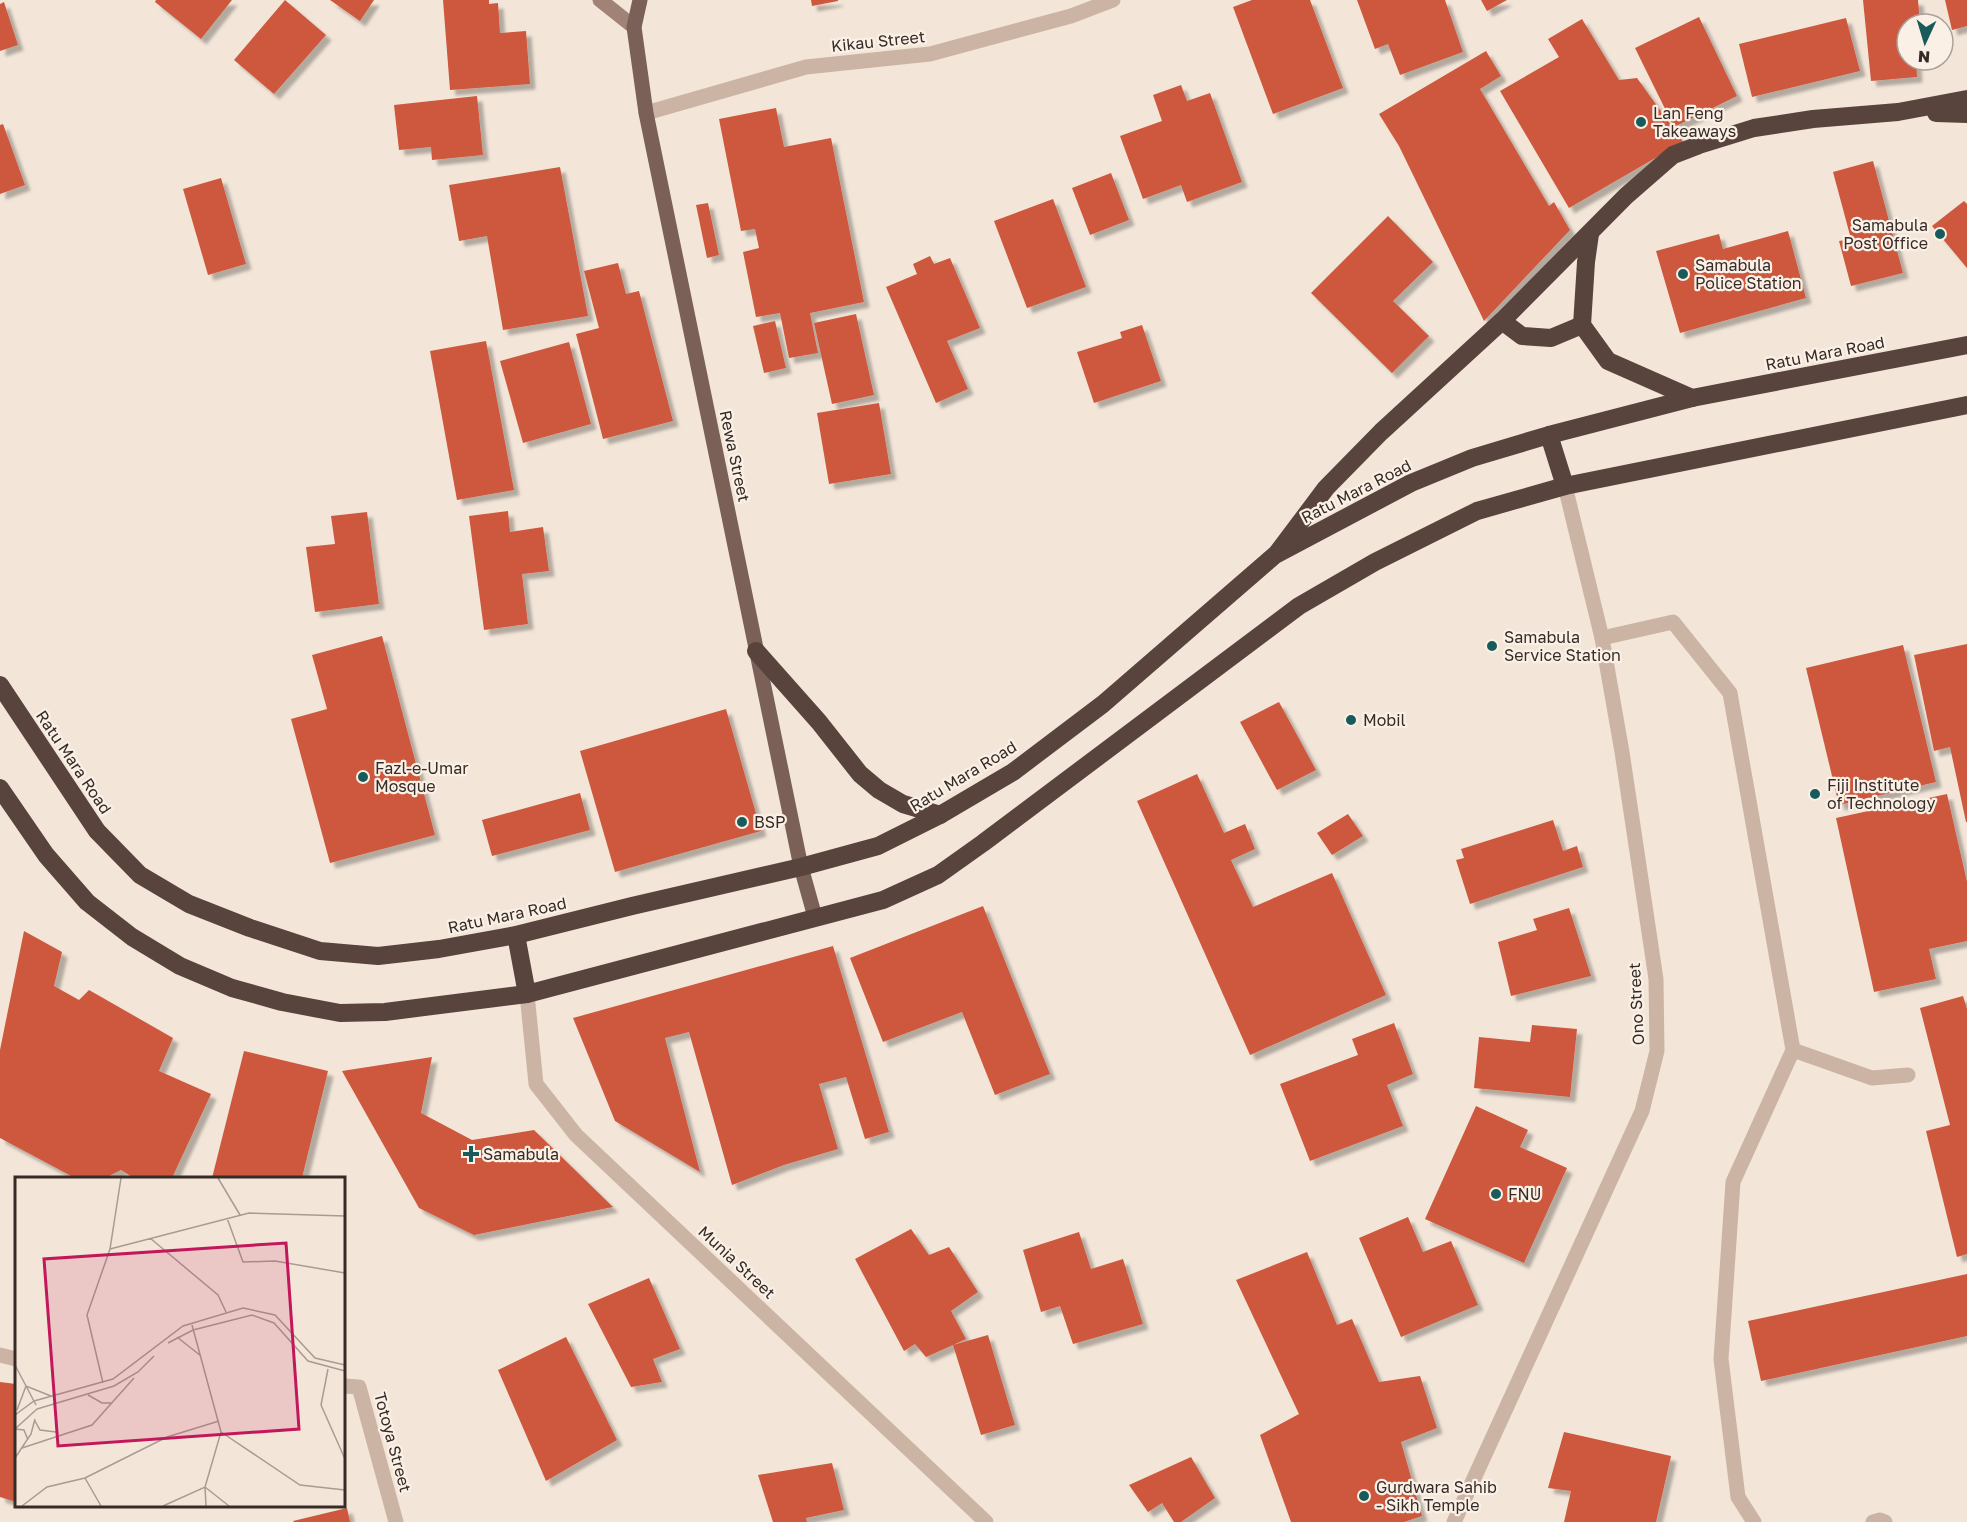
<svg xmlns="http://www.w3.org/2000/svg" width="1967" height="1522" font-family="'Golos Text',sans-serif">
<defs>
<filter id="shadow"><feDropShadow dx="5.5" dy="5.5" stdDeviation="1.5" flood-color="#0004"/></filter>
</defs>
<rect width="100%" height="100%" fill="#f3e6d9"/>
<g fill="#ce583d" filter="url(#shadow)">
<polygon points="156,0 232,0 201,39 155,2"/>
<polygon points="285,0 326,35 274,94 234,60"/>
<polygon points="330,0 374,0 360,21"/>
<polygon points="443,0 489,0 489,4 498,3 500,33 526,31 530,84 450,90"/>
<polygon points="811,0 838,0 838,1 812,6"/>
<polygon points="1252,0 1310,0 1343,88 1273,114 1233,7"/>
<polygon points="1357,0 1445,0 1463,52 1400,75 1388,44 1375,49"/>
<polygon points="1481,0 1507,0 1487,11"/>
<polygon points="1863,0 1918,0 1920,24 1907,24 1907,60 1916,60 1917,77 1871,81"/>
<polygon points="1945,0 1967,0 1967,26 1952,30"/>
<polygon points="4,2 18,45 0,51 0,4"/>
<polygon points="1699,17 1737,96 1674,127 1635,48"/>
<polygon points="1846,18 1860,71 1752,97 1739,44"/>
<polygon points="1582,19 1619,80 1637,78 1683,142 1569,208 1500,91 1559,57 1548,39"/>
<polygon points="1486,51 1501,76 1480,89 1549,206 1554,202 1570,230 1484,321 1399,146 1379,114"/>
<polygon points="1181,85 1187,101 1210,93 1242,182 1187,202 1181,185 1143,199 1120,136 1162,121 1153,95"/>
<polygon points="477,96 483,155 432,160 431,147 399,150 394,105"/>
<polygon points="776,108 784,147 831,138 864,302 810,313 818,353 789,358 780,313 756,317 743,252 759,248 755,229 741,231 719,119"/>
<polygon points="3,124 25,185 0,194 0,125"/>
<polygon points="1873,161 1903,273 1851,286 1839,241 1851,239 1833,172"/>
<polygon points="560,167 588,316 503,330 487,236 459,241 449,185"/>
<polygon points="1111,173 1129,220 1090,235 1072,188"/>
<polygon points="221,178 246,264 208,275 183,189"/>
<polygon points="1053,199 1086,287 1027,308 994,221"/>
<polygon points="1964,201 1967,204 1967,268 1932,226"/>
<polygon points="708,203 719,255 707,258 696,205"/>
<polygon points="1388,216 1433,262 1393,301 1429,336 1392,373 1311,293"/>
<polygon points="1788,231 1806,298 1680,333 1656,251 1719,234 1723,249"/>
<polygon points="930,256 934,264 950,258 980,328 947,341 968,389 936,403 886,287 917,274 913,264"/>
<polygon points="618,263 626,294 639,291 673,421 603,439 576,334 599,328 584,271"/>
<polygon points="856,314 874,395 832,404 814,323"/>
<polygon points="775,321 786,368 764,373 753,326"/>
<polygon points="1142,325 1161,381 1094,403 1077,352 1122,338 1120,332"/>
<polygon points="486,341 514,490 457,500 430,351"/>
<polygon points="569,342 591,424 523,443 500,361"/>
<polygon points="879,403 891,474 829,484 817,413"/>
<polygon points="508,511 510,532 543,527 549,571 522,574 528,624 484,630 469,516"/>
<polygon points="367,512 379,604 315,612 306,547 335,544 331,516"/>
<polygon points="382,636 435,835 330,863 291,719 327,709 312,655"/>
<polygon points="1967,644 1967,822 1966,822 1950,747 1934,751 1914,655"/>
<polygon points="1903,645 1936,782 1839,805 1806,668"/>
<polygon points="1279,702 1316,770 1277,790 1240,722"/>
<polygon points="726,709 761,831 615,872 580,751"/>
<polygon points="1197,774 1224,833 1245,824 1255,849 1231,860 1253,907 1332,873 1386,995 1250,1055 1137,801"/>
<polygon points="580,793 590,830 492,856 482,820"/>
<polygon points="1947,794 1967,882 1967,941 1929,949 1936,979 1874,992 1836,818"/>
<polygon points="1348,814 1363,836 1332,855 1317,833"/>
<polygon points="1553,820 1563,851 1577,846 1583,867 1470,904 1456,860 1464,858 1461,849"/>
<polygon points="983,906 1050,1074 995,1095 962,1012 883,1042 850,958"/>
<polygon points="1569,908 1591,976 1511,996 1498,942 1537,930 1533,919"/>
<polygon points="24,931 62,952 54,986 79,1000 89,990 173,1038 159,1071 211,1094 172,1178 134,1178 121,1170 105,1178 75,1178 0,1138 0,1050"/>
<polygon points="833,946 889,1132 865,1139 846,1077 819,1084 838,1149 784,1165 732,1185 689,1032 665,1038 700,1172 615,1121 573,1018"/>
<polygon points="1963,996 1967,1009 1967,1254 1957,1257 1926,1131 1950,1125 1920,1008"/>
<polygon points="1394,1023 1413,1074 1387,1085 1403,1126 1310,1161 1280,1084 1358,1055 1352,1039"/>
<polygon points="1532,1025 1577,1029 1570,1097 1474,1088 1479,1037 1530,1042"/>
<polygon points="244,1051 328,1071 302,1178 212,1178"/>
<polygon points="432,1057 421,1113 472,1140 534,1130 613,1207 474,1235 419,1208 342,1071"/>
<polygon points="1476,1106 1528,1130 1520,1147 1567,1168 1524,1263 1425,1219"/>
<polygon points="1408,1217 1423,1252 1451,1241 1478,1305 1401,1337 1359,1238"/>
<polygon points="911,1229 929,1255 949,1247 978,1292 951,1311 966,1339 953,1345 988,1335 1015,1425 981,1435 953,1345 926,1357 915,1344 904,1351 855,1259"/>
<polygon points="1079,1232 1091,1269 1123,1259 1143,1324 1073,1344 1060,1306 1041,1312 1023,1250"/>
<polygon points="1307,1252 1337,1325 1352,1319 1379,1382 1420,1376 1437,1428 1401,1442 1422,1516 1404,1522 1291,1522 1260,1435 1299,1414 1236,1280"/>
<polygon points="1967,1274 1967,1336 1761,1381 1748,1321"/>
<polygon points="649,1278 680,1349 653,1359 662,1382 631,1387 588,1304"/>
<polygon points="566,1337 617,1440 546,1481 498,1370"/>
<polygon points="0,1382 16,1384 16,1502 0,1497"/>
<polygon points="1564,1432 1671,1456 1656,1522 1564,1522 1571,1491 1548,1488"/>
<polygon points="1191,1457 1215,1498 1181,1522 1174,1522 1162,1503 1148,1512 1129,1485"/>
<polygon points="832,1463 844,1510 806,1518 807,1522 773,1522 758,1475"/>
<polygon points="347,1508 350,1522 294,1522 293,1521"/>
</g>
<g fill="none" stroke-linecap="round" stroke-linejoin="round">
<g stroke="#ccb4a5" stroke-width="15">
<polyline points="1602,638 1673,622 1730,693 1793,1050 1733,1182 1721,1359 1738,1497 1754,1522"/>
<polyline points="1793,1050 1872,1078 1908,1075"/>
<polyline points="1873,1522 1880,1520 1885,1522"/>
</g>
<g stroke="#ccb4a5" stroke-width="15">
<polyline points="646,113 806,67 930,54 1071,16 1113,0"/>
<polyline points="527,994 536,1084 576,1135 986,1522"/>
<polyline points="0,1355 16,1359"/>
<polyline points="344,1386 359,1387 396,1522"/>
<polyline points="1454,1522 1642,1111 1657,1051 1656,979 1622,752 1602,638 1565,486"/>
</g>
<polyline stroke="#a08376" stroke-width="15" points="600,0 634,27"/>
<polyline stroke="#7a6057" stroke-width="15" points="640,0 634,27 646,113 801,867 815,917"/>
<g stroke="#58443d" stroke-width="18">
<polyline points="1936,113 1967,114"/>
<polyline points="1590,234 1586,262 1582,325 1608,361 1692,398"/>
<polyline points="1502,321 1522,336 1551,338 1582,325"/>
<polyline points="1549,435 1565,486"/>
<polyline points="1278,552 1326,488 1381,432 1502,321 1626,196 1673,155 1699,145 1754,128 1813,119 1898,112 1967,99"/>
<polyline points="756,651 819,722 860,774 879,790 903,804 940,815"/>
<polyline points="0,685 97,831 140,875 189,904 250,928 320,951 378,956 439,949 516,935 632,906 801,867 878,846 940,815 1013,772 1103,704 1275,555 1411,483 1472,458 1549,435 1692,398 1967,345"/>
<polyline points="0,788 46,855 87,902 132,937 180,966 232,988 282,1002 340,1013 385,1012 527,994 883,900 938,875 983,843 1299,606 1375,562 1477,511 1565,486 1967,405"/>
<polyline points="516,935 527,994"/>
</g>
</g>
<g fill="#195a5b" stroke="#faf0e6" stroke-width="2">
<circle cx="1641" cy="122" r="6"/>
<circle cx="1940" cy="234" r="6"/>
<circle cx="1683" cy="274" r="6"/>
<circle cx="1492" cy="646" r="6"/>
<circle cx="1351" cy="720" r="6"/>
<circle cx="363" cy="777" r="6"/>
<circle cx="1815" cy="794" r="6"/>
<circle cx="742" cy="822" r="6"/>
<path d="M468 1145h6v6h6v6h-6v6h-6v-6h-6v-6h6z"/>
<circle cx="1496" cy="1194" r="6"/>
<circle cx="1364" cy="1496" r="6"/>
</g>
<g text-anchor="middle" dominant-baseline="central" stroke-width="4.5" stroke-linejoin="round" paint-order="stroke">
<g font-size="16" fill="#372b27" stroke="#faf0e6">
<text transform="translate(878 41) rotate(-6)">Kikau Street</text>
<text transform="translate(1825 353) rotate(-11)">Ratu Mara Road</text>
<text transform="translate(735 456) rotate(78)">Rewa Street</text>
<text transform="translate(1356 491) rotate(-27)">Ratu Mara Road</text>
<text transform="translate(74 762) rotate(56)">Ratu Mara Road</text>
<text transform="translate(963 776) rotate(-31)">Ratu Mara Road</text>
<text transform="translate(507 915) rotate(-12)">Ratu Mara Road</text>
<text transform="translate(1636 1004) rotate(-93)">Ono Street</text>
<text transform="translate(737 1262) rotate(43)">Munia Street</text>
<text transform="translate(393 1442) rotate(75)">Totoya Street</text>
</g>
<g font-size="16" fill="#372b27" stroke="#faf0e6" text-anchor="start">
<text x="1653" y="113">Lan Feng<tspan x="1653" dy="18">Takeaways</tspan></text>
<text x="1928" y="225" text-anchor="end">Samabula<tspan x="1928" dy="18">Post Office</tspan></text>
<text x="1695" y="265">Samabula<tspan x="1695" dy="18">Police Station</tspan></text>
<text x="1504" y="637">Samabula<tspan x="1504" dy="18">Service Station</tspan></text>
<text x="1363" y="720">Mobil</text>
<text x="375" y="768">Fazl-e-Umar<tspan x="375" dy="18">Mosque</tspan></text>
<text x="1827" y="785">Fiji Institute<tspan x="1827" dy="18">of Technology</tspan></text>
<text x="754" y="822">BSP</text>
<text x="483" y="1154">Samabula</text>
<text x="1508" y="1194">FNU</text>
<text x="1376" y="1487">Gurdwara Sahib<tspan x="1376" dy="18">- Sikh Temple</tspan></text>
</g>
</g>
<g transform="translate(15 1177)">
<rect width="330" height="330" fill="#f3e6d9"/>
<path fill="none" stroke="#a89b92" stroke-width="1.5" d="M203 1 225 38M212 41 228 85 260 84 330 96M135 61 203 118 211 135M95 72 234 36 330 39M177 148 206 255 190 310 191 329M162 160 186 179M153 166 178 153 237 138 259 146 293 184 330 194M0 188 21 228M313 192 306 228 330 282M88 206 72 138 95 72 106 1M73 218 87 226H97M22 232 99 209 123 195 139 179M2 233 11 209 36 219M0 238 19 224 98 202 168 149 228 131 260 138 300 181 330 188M20 244 25 253 41 255M0 252 22 232M0 252 9 253 13 263M206 255 285 308 330 313M7 271 77 248 119 201M0 281 16 257 20 242M70 301 86 329M7 329 32 310 70 301 152 260 204 244M148 329 190 310 214 329"/>
<path fill="#c2185b" fill-opacity="0.15" stroke="#c2185b" stroke-width="3" d="M271 66 284 252 43 269 29 82Z"/>
<rect width="330" height="330" fill="none" stroke="#372b27" stroke-width="3"/>
</g>
<g transform="translate(1925 42) rotate(184)"><circle r="28" fill="#faf0e6" stroke="#aca19a" stroke-width="1.5"/>
<path d="M0-4.5L10 22L0 15L-10 22Z" fill="#195a5b"/>
<text y="-9" font-size="16" font-weight="bold" text-anchor="middle" fill="#372b27">N</text>
</g>
</svg>
